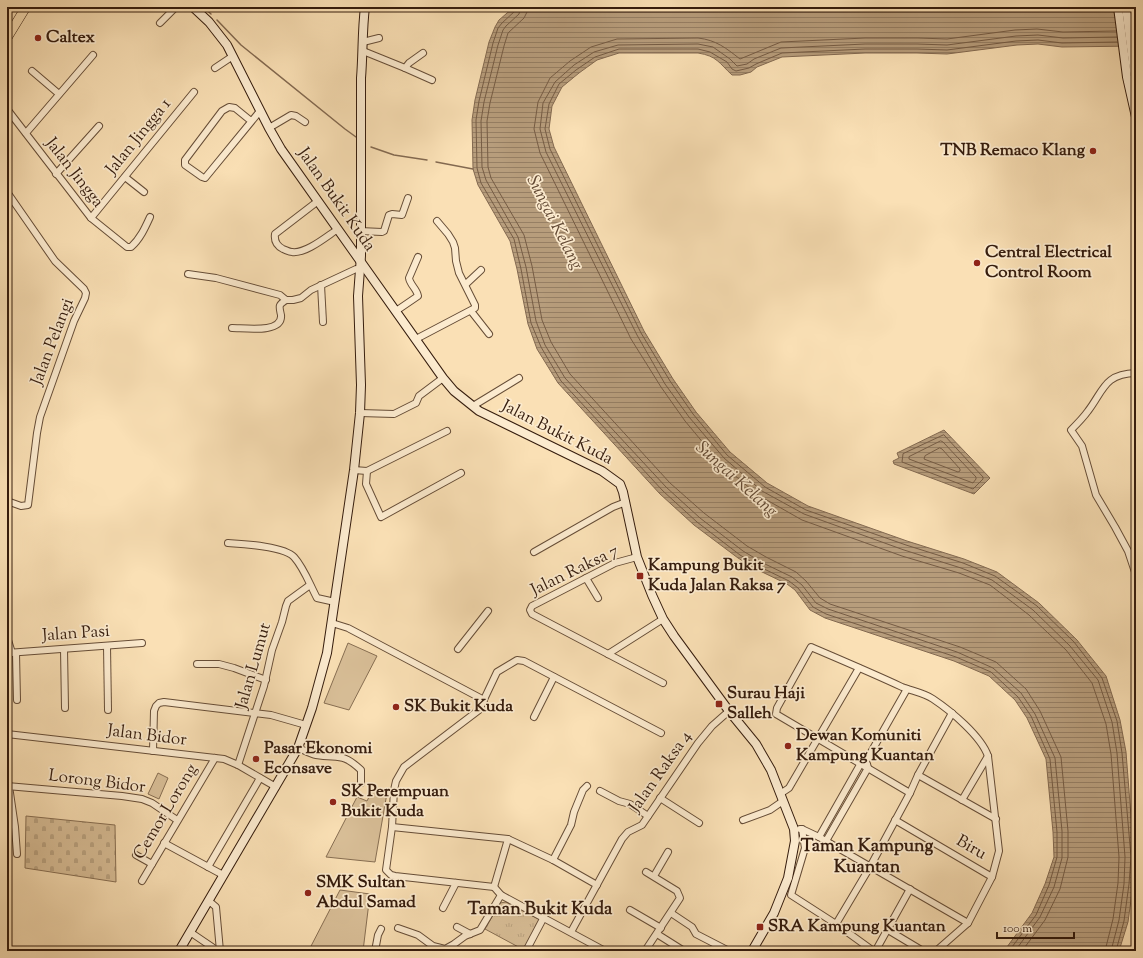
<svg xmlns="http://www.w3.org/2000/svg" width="1143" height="958" font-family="'Sorts Mill Goudy',serif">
<defs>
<pattern id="grass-tufts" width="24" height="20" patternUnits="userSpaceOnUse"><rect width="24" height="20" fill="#d9bf98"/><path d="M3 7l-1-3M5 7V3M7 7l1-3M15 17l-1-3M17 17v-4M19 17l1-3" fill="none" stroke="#bba482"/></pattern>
<pattern id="cemetery-stones" width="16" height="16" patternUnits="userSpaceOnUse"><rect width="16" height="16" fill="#d9bf98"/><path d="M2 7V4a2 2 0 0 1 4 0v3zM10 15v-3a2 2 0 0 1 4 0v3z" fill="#bba482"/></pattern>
<pattern id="water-rules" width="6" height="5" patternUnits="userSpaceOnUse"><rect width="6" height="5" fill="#b79d7c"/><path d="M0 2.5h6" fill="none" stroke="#967f64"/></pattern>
</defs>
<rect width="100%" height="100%" fill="#fae0b5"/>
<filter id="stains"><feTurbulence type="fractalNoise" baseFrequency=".005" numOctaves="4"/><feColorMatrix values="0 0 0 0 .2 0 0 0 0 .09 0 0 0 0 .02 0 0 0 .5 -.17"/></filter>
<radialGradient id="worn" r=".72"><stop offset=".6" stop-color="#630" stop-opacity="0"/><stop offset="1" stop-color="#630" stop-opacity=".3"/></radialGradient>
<polygon fill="url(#grass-tufts)" stroke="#876e52" points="506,902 540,920 524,950 485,929 500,903"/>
<polygon fill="url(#cemetery-stones)" stroke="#876e52" points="26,816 115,825 116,882 25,868"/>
<g fill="#d9bf98" stroke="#876e52">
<polygon points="348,643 377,656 349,710 324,703"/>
<polygon points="158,773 168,778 159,799 148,794"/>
<polygon points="373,789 387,793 375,862 326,857 357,797 367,801"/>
<polygon points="340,890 370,894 363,951 309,950"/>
</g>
<g fill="url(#water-rules)" stroke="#836950">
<path d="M514 7H1136V46L1062 47 1038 44 1017 45 947 54 917 53H865L782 57 757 67 751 72 740 75H732C719 63 717 56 698 53H619L597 60 579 73 562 87 552 106 549 129 554 147 644 331 673 379 696 412 730 452 767 483 808 506 907 541 964 559 997 572 1039 603 1077 640 1106 676 1120 720 1126 752 1134 855 1133 885 1128 922 1119 951H1004L1032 913 1045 884 1054 857 1053 832 1046 759 1027 718 1015 700 989 676 954 661 825 618 810 610 795 590 787 584 758 570 738 558 694 525 660 494 558 383 537 349 528 324 517 269 510 241 478 185 473 169 472 120 475 100 489 42 495 27 499 20Z"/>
<polygon points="944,430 990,478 974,494 894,464 893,461 899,458 897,453"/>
</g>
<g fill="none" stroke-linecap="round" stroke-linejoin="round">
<g stroke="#765c44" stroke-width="1">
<polyline points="516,7 515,11 502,23 498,28 493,43 479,101 476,120 477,168 481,183 514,239 521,269 531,323 541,347 561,381 663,491 697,522 740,555 760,567 789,581 798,588 813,607 826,614 956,657 991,672 1018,697 1031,716 1050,759 1057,832 1057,857 1049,885 1036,915 1009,951"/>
<polyline points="521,7 519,14 506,26 503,30 498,45 484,102 481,121 482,167 486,180 518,237 526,267 536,321 545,345 565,378 666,487 700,518 743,551 763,563 792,577 802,585 816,603 828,609 957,652 993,668 1021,693 1035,714 1055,758 1062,831 1062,858 1054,887 1040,917 1015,951"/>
<polyline points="527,7 527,12 524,18 508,33 504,46 490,103 487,121 488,167 491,178 524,235 532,266 542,320 551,342 570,374 670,483 704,513 747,546 766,557 796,572 806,581 820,598 830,604 960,647 996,662 1026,689 1040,711 1061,757 1068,831 1068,857 1060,889 1045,920 1022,951"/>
<polygon points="944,435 983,477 983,479 973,489 902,462 903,454"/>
<polygon points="941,441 943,442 976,477 976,479 973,483 909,459 909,457"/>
<polygon points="940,448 942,449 960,469 960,471 958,472 924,459 925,456"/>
<path d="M1105 951 1113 919 1118 883 1119 857 1111 754 1106 724 1092 683 1066 650 1029 615 990 585 959 573 902 556 802 520 758 495 720 463 685 421 661 387 631 339 540 153 534 129 538 102 550 78 570 61 591 47 617 39 698 38C716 40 726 48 740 59L781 42 865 38H918L947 39 1015 30 1037 29 1063 32 1116 31"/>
<polyline points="1111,951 1119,920 1124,884 1125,857 1117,753 1112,722 1098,680 1070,646 1033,610 992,580 961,568 904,550 804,514 762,491 724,458 689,417 665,384 637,335 546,152 540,129 543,103 555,82 574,65 594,52 618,45 698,44 713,47 730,59 737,66 747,64 754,59 781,48 865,44 917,44 947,45 1016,36 1038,35 1063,38 1117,37"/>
<polyline points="1116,951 1124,921 1129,884 1131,857 1122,753 1117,721 1102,678 1074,642 1037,606 995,576 963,563 906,545 806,510 765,487 727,455 693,414 670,381 641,333 550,149 545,129 549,104 559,84 576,70 595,57 619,49 698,49 710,52 727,62 732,69 736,71 749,68 756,64 782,53 865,49 917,49 947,50 1016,41 1038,40 1062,43 1117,42"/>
</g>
<g stroke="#836950" stroke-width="1.5">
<polyline points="203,7 211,14"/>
<polyline points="7,16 13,7"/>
<polyline points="217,20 241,45 345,129 356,137"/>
<polyline points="371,147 394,155 427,160"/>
<polyline points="436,162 473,169"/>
</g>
<g stroke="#664d37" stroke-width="8">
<g id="street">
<polyline points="160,23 176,7"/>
<polyline points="363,42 379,38"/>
<polyline points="363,51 405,68 409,63 423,53"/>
<polyline points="215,68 233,56"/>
<polyline points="405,68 432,80"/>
<polyline points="32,71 59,94"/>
<path d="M7 109 91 218 127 247H131C140 239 145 228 150 217"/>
<polyline points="251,121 235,108 229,107 222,111 185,160 185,165 202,177 205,178 260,111"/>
<polyline points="269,128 291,115 296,116 305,122"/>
<polyline points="26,133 93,55"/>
<polyline points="56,174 99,126"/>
<polyline points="125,177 144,192"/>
<polyline points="7,192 55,261 84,289 86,293 85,298 74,321 40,417 37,433 28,505 21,506 7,501"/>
<path d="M318 201 275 234C274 241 277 246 283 249 286 250 289 252 292 252 306 254 327 236 338 229"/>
<polyline points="91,218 194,92"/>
<polyline points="360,231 382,232 384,231 389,215 392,214 402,215 408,198"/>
<polyline points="188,274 216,278 280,295 286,300 293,300 301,298 311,290 356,269"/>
<polyline points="466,284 481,270"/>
<polyline points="321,285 323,322"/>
<path d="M396 311 418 296C417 289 410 285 409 278L418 257"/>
<polyline points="471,311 489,334"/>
<path d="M232 328C244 328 283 334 281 315 279 306 278 305 286 300"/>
<polyline points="416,339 475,308 475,305 459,273 456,261 455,248 453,242 448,234 437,221"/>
<path d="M1136 373C1104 374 1104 390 1088 411 1083 418 1077 424 1071 430L1082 446 1096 495 1115 527 1128 551 1136 575"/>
<polyline points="473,406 519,378"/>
<polyline points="360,413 394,414 416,403 419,396 443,378"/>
<polyline points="354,470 367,471 447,431"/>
<polyline points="367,471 366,484 381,517 461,473"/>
<path d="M228 543C243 544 284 546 294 557 304 568 310 585 317 598L335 602"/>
<polyline points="534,552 613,507 626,502"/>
<polyline points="637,557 615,563 532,606 530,610 532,614 663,683"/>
<polyline points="586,578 598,598"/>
<polyline points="332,623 348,628 484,700"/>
<polyline points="7,637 12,653"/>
<polyline points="107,646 108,710"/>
<polyline points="64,649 65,708"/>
<polyline points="458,649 488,611"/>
<polyline points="7,653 142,643"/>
<polyline points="16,653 17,700"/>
<polyline points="608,654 663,619"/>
<polyline points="197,664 219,664 234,668 266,680"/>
<polyline points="534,717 554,677"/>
<polyline points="7,734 224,759 238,765 276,787"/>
<path d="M298 748C304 750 310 754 316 755 339 759 342 752 361 770V783"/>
<polyline points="153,751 154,711 156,706 159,703 164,702 271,715 306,725"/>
<polyline points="238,765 264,686 272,650 282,622 286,606 288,601 310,585"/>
<polyline points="918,775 996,819"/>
<polyline points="7,786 122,796 142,799 152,803 177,820"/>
<polyline points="9,786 15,827 17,854"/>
<polyline points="600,791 619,801 630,804 648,816"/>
<path d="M910 793 776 714 777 708 811 647C841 660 872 673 902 687 912 691 924 693 933 699 951 711 981 736 988 756L999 851 992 877 968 923 936 951"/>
<polyline points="780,794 789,788 859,668"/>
<polyline points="660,798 699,823"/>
<polyline points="962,800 988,756"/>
<polyline points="743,820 770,810 783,801"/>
<polyline points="895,820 992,877"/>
<polyline points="392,827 508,839 553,860 597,885"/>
<polyline points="800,829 802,829 819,837 968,923"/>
<polyline points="802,829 805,848 791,895 836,924 872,950 876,950 910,889"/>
<polyline points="819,837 861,763 866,761 907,689"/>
<polyline points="508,839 494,887 395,876 391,875 386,870 392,827 394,790 396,781 404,767 479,710 497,672 517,660 524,661 661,733"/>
<polyline points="826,841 868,768 867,764"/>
<polyline points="164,843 223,875"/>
<polyline points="136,855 152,864"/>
<polyline points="553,860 571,825 574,812 583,790 587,786"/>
<polyline points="208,867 260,778"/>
<polyline points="654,876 668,852"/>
<polyline points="142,881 215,758"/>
<polyline points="494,887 501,895 605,951"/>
<polyline points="209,901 216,907 220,951"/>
<polyline points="443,908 456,883"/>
<polyline points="630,910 661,928"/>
<polyline points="671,913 692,927 696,934 729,951"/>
<polyline points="836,924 870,867 910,793 918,775 952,713"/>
<polyline points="457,927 470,934"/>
<polyline points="398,928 418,935 433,946 445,949 454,944 465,936 480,930 501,895"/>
<polyline points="888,930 923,951"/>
<polyline points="190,932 218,951"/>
<polyline points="571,932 622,839 628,832 642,825 698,743 712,726 729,711"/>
<polyline points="657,934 684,951"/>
<polyline points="375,951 378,935 381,929"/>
<polyline points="526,951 544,917"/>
<polyline points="645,951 680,898 677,891 646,872"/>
</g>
</g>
<g stroke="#351c0d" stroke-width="10">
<g id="secondary">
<polyline points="193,7 209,22 227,45 269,128 281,149 443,378 454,391 479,411 602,471 620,484 623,492 637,557 652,595 663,619 674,636 729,711 756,744 771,770 794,829 795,841 788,878 774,913 752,951"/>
<polyline points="1118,7 1127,77 1136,117"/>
<polyline points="1126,7 1136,87"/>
<path d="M179 951 298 748 312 708 327 653 354 470 360 413 361 385 358 296 361 256V78C363 54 362 31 365 7"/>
</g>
</g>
<g stroke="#351c0d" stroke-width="10">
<polyline id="primary" points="7,38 26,7"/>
</g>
<use href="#street" stroke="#fcebcf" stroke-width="6"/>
<use href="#secondary" stroke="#fcebcf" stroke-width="8"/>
<use href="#primary" stroke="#fae0b5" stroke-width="9"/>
</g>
<g fill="#8f2418" stroke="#fcebcf" stroke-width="1.5">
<circle cx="38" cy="38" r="4"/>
<circle cx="1093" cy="151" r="4"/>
<circle cx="977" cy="263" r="4"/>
<rect x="636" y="572" width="8" height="8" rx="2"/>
<rect x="715" y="700" width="8" height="8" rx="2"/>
<circle cx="396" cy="707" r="4"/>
<circle cx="788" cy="746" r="4"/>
<circle cx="256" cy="759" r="4"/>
<circle cx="333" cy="802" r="4"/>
<circle cx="308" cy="893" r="4"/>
<rect x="756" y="923" width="8" height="8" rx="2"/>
</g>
<g text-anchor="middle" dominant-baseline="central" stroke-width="3.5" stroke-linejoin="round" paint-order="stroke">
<g font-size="17" font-weight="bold" fill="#351c0d" stroke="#fcebcf" text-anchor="start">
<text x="46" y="38">Caltex</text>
<text x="1085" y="151" text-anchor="end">TNB Remaco Klang</text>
<text x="985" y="253">Central Electrical<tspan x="985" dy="20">Control Room</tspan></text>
<text x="648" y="566">Kampung Bukit<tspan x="648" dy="20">Kuda Jalan Raksa 7</tspan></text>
<text x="727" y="694">Surau Haji<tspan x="727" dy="20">Salleh</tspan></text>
<text x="404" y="707">SK Bukit Kuda</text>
<text x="796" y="736">Dewan Komuniti<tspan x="796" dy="20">Kampung Kuantan</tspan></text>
<text x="264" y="749">Pasar Ekonomi<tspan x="264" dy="20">Econsave</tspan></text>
<text x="341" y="792">SK Perempuan<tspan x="341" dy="20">Bukit Kuda</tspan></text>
<text x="316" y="883">SMK Sultan<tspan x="316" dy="20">Abdul Samad</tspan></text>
<text x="768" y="927">SRA Kampung Kuantan</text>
</g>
<g font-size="17" fill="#351c0d" stroke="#fcebcf">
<text transform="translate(139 137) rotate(-51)">Jalan Jingga 1</text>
<text transform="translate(74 173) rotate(52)">Jalan Jingga</text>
<text transform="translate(336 200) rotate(55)">Jalan Bukit Kuda</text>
<text transform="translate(53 342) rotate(-69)">Jalan Pelangi</text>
<text transform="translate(557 433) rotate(27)">Jalan Bukit Kuda</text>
<text transform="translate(575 571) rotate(-26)">Jalan Raksa 7</text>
<text transform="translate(76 634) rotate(-4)">Jalan Pasi</text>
<text transform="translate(254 666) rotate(-74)">Jalan Lumut</text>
<text transform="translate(147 736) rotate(7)">Jalan Bidor</text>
<text transform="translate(661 772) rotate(-55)">Jalan Raksa 4</text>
<text transform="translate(97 782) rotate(7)">Lorong Bidor</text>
<text transform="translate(166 812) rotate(-59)">Cemor Lorong</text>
<text transform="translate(971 848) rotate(30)">Biru</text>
</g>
<g font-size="18" font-style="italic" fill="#624934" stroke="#fcebcf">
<text transform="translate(554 223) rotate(63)">Sungai Kelang</text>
<text transform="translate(736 480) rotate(42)">Sungai Kelang</text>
</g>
<g font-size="18" font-weight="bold" fill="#351c0d" stroke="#fcebcf">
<text x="867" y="847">Taman Kampung<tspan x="867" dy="21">Kuantan</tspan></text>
<text x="540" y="910">Taman Bukit Kuda</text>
</g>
</g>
<rect width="1143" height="958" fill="none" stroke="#fae0b5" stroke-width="24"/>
<rect x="8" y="8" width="1127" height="942" fill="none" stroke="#351c0d" stroke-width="2"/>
<rect x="12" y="12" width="1119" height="934" fill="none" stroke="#351c0d"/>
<path d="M997 932v6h77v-6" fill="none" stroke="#351c0d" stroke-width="2"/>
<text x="1003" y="932" font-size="12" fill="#351c0d" stroke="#fcebcf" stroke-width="3" paint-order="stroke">100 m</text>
<rect width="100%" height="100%" filter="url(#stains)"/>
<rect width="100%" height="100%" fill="url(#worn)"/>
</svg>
